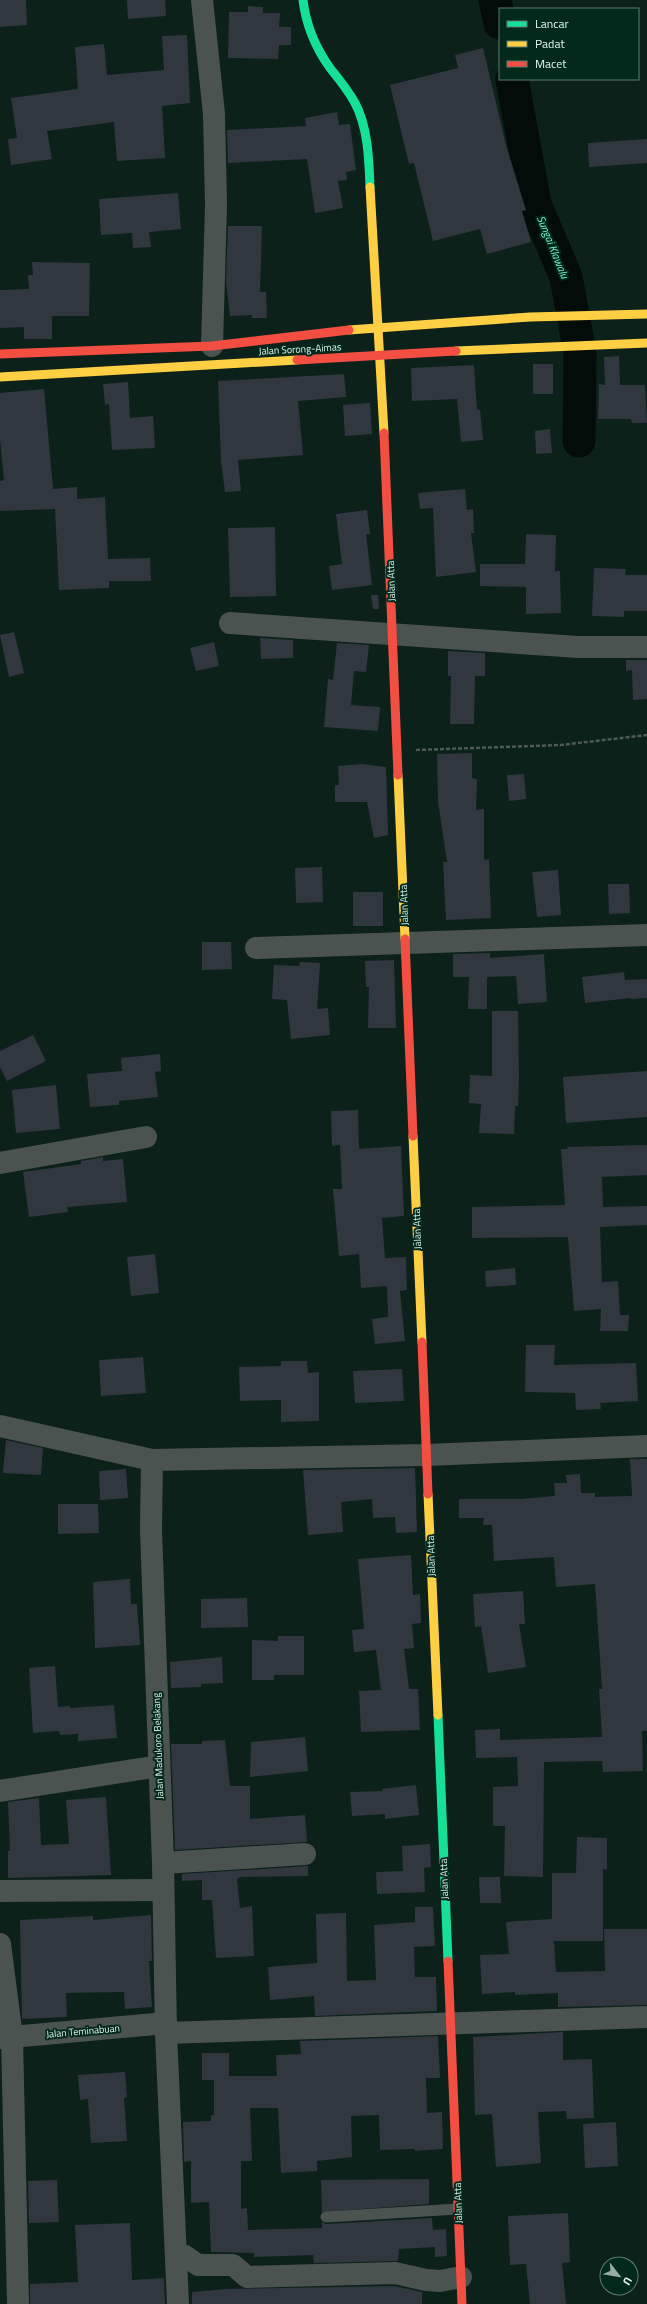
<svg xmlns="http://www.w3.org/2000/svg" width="647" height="2304" font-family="'Titillium Web',sans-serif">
<rect width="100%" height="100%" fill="#0b211a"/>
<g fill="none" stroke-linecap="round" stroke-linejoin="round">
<g stroke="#030c08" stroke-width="33">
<polyline points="495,0 500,23"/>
<polyline points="512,79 535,204 566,277 580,353 579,441"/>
</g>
</g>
<g fill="#31373f">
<polygon points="0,0 26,0 27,25 0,27"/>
<polygon points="127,0 165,0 166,16 128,19"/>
<polygon points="248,6 263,7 263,13 280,13 279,27 291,27 291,45 279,45 278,59 228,58 229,12 248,12"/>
<polygon points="187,35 190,103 162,106 165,158 117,161 114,122 47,131 52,159 11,165 8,139 17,138 11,98 78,89 75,47 104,44 107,75 164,70 162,36"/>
<polygon points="483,48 506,145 526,210 522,211 531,242 487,254 480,229 433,241 414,163 409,164 390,85 458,68 455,55"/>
<polygon points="337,112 339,125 350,124 356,170 346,172 347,180 338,181 343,208 315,213 307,159 228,163 227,130 306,126 305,118"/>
<polygon points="647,139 647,163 589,167 588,143"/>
<polygon points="178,193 181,229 149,232 151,247 133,248 132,233 101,235 99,199"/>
<polygon points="228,226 262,226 260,292 266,292 267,318 252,318 252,315 230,316 226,281"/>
<polygon points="32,262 90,263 89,316 52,316 52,339 24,339 24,327 0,328 0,290 29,289 28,275 33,275"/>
<polygon points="619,356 620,385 645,385 647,423 632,423 631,419 598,419 599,384 605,385 604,357"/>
<rect x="533" y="364" width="20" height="30"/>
<polygon points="474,365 477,410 480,410 483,440 461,442 457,399 412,401 411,368"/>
<polygon points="344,374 346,397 298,401 303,455 238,460 241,491 225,492 221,461 218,381"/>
<polygon points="128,382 130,418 153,416 155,448 112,450 109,404 105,405 103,384"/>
<polygon points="44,389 53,489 77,487 77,499 105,497 108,559 150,558 151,581 109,581 109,588 59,590 55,509 0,511 0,481 4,480 0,439 0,393"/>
<polygon points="370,403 372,434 345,436 343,405"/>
<polygon points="550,429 552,453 536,454 535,431"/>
<polygon points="465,489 467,510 473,509 474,533 471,533 476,572 436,577 433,508 420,509 418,493"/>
<polygon points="367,510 370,534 366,534 372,585 332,590 329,566 342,564 336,514"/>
<polygon points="275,527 276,596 230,597 228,528"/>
<polygon points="526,534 556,535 555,571 560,571 561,613 526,614 526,587 480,586 480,564 525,564"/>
<polygon points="594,568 626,569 625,575 647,575 647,611 624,611 624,617 592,616"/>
<polygon points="371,595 378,595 379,609 373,609"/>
<polygon points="14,632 24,673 9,677 0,635"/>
<polygon points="260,638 293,640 293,658 261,659"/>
<polygon points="214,642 219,666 196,671 190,648"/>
<polygon points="337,643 369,645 366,672 354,671 351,705 380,707 378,731 324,727 328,679 333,680"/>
<polygon points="448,651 485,653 485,676 475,676 474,724 450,724 451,676 448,676"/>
<polygon points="626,660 647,660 647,699 633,700 632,670 626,671"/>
<polygon points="472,753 472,778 477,779 476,810 484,809 484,860 489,859 491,918 446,920 443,862 447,862 438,802 437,754"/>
<polygon points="362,764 386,767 388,835 374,838 367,802 335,802 335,785 339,785 338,766"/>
<polygon points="524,774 526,799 509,801 507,775"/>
<polygon points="322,867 323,902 296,903 295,868"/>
<polygon points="558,870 561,915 537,917 532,872"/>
<polygon points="608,884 629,884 630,913 609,914"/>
<rect x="353" y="892" width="30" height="34"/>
<polygon points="202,942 231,942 232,969 202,970"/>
<polygon points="490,953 490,958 544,954 547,1002 518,1004 516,976 487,977 487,1009 468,1009 469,977 453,977 453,954"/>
<polygon points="394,960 396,1028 368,1028 369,987 366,987 365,961"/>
<polygon points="300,962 320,963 317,1009 328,1008 330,1035 291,1039 287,1000 272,999 274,965 299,966"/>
<polygon points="624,972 625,980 647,979 647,998 631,999 631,998 585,1003 582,977"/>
<polygon points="492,1011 518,1011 519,1077 518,1106 515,1106 514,1134 479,1133 481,1104 469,1103 470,1075 492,1076"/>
<polygon points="33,1035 46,1061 7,1081 0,1067 0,1051"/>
<polygon points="160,1054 161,1071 155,1072 158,1097 119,1101 119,1105 90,1107 87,1074 122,1071 121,1058"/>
<polygon points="647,1071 647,1117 566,1123 563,1077"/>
<polygon points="56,1085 60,1129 16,1133 12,1090"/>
<polygon points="358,1110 359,1149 401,1146 404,1216 382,1218 385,1258 406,1257 407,1290 400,1291 405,1341 375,1344 372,1319 388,1317 387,1286 361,1288 359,1254 339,1256 333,1189 342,1189 340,1145 332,1146 331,1111"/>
<polygon points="647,1145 647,1175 602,1177 603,1207 647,1206 647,1225 600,1227 602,1282 618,1281 620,1315 629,1315 628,1331 600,1331 601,1309 574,1311 568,1237 472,1238 472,1207 565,1205 561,1149 568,1149 567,1147"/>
<polygon points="103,1157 103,1161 123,1159 127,1202 67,1207 68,1212 29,1217 23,1172 81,1164 81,1161"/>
<polygon points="155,1254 159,1293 131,1296 127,1257"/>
<polygon points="515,1268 516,1285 486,1287 485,1271"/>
<polygon points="526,1345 555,1345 554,1365 636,1363 638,1401 600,1403 601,1409 576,1410 575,1393 525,1392"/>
<polygon points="143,1357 146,1393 101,1396 99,1360"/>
<polygon points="281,1361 307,1361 308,1373 319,1372 319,1421 281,1422 281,1400 240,1401 239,1367 281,1366"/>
<polygon points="402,1369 404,1401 355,1403 353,1371"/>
<polygon points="6,1440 43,1448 41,1475 3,1473"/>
<polygon points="630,1459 647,1459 647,1731 642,1731 643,1771 603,1772 602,1761 544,1762 543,1877 504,1876 505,1826 493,1826 493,1787 518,1786 517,1757 476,1758 475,1730 500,1729 500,1740 602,1737 599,1689 602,1689 595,1584 556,1587 554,1557 494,1561 492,1525 483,1525 484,1518 459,1518 459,1499 521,1499 555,1496 554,1483 567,1483 566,1475 580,1474 581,1493 595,1493 595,1497 632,1496"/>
<polygon points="415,1468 417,1532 396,1533 395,1517 373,1518 372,1499 341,1502 343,1532 308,1535 303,1470"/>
<polygon points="126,1469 128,1498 100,1500 99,1471"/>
<polygon points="58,1504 98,1504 99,1533 58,1534"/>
<polygon points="411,1555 413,1595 420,1594 421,1623 412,1624 414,1648 404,1649 409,1689 418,1689 420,1730 361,1732 359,1691 381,1690 376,1650 354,1652 352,1630 364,1629 358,1559"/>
<polygon points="130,1579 131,1604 137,1604 140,1645 95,1648 93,1582"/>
<polygon points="523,1591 525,1624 519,1624 526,1667 488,1673 481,1626 475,1627 473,1594"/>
<polygon points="247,1598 248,1627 201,1628 201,1599"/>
<polygon points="278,1636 304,1636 304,1675 274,1675 274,1680 252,1680 252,1640 278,1641"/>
<polygon points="222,1657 223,1683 201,1684 201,1687 171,1688 170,1662"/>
<polygon points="55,1666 58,1707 70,1706 70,1708 114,1705 117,1738 78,1741 78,1734 60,1735 59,1731 33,1733 29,1668"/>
<polygon points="305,1737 308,1771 250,1777 251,1742"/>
<polygon points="225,1740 230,1786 250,1786 250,1819 305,1815 307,1842 175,1850 171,1744 202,1744 202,1741"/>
<polygon points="416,1785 419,1815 385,1819 385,1814 352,1816 350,1792 383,1791 382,1789"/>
<polygon points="106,1797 111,1875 8,1878 8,1851 10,1851 8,1802 39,1798 41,1845 69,1844 66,1800"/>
<polygon points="577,1837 607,1838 607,1870 603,1869 603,1941 554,1941 556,1972 605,1971 604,1929 647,1929 647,2005 558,2007 558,1993 515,1995 515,1992 482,1994 480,1955 509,1954 506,1922 552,1919 552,1873 576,1873"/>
<polygon points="430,1844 431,1867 424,1868 425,1892 377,1894 376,1872 403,1871 402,1846"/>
<polygon points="308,1866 308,1876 240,1877 237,1879 240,1908 252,1906 254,1956 216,1958 212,1900 202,1900 202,1880 182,1881 182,1874"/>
<polygon points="479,1877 500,1877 501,1903 480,1903"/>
<polygon points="415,1907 433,1907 435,1946 414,1947 415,1977 436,1977 437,2011 315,2016 314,1996 270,2000 268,1967 317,1963 316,1914 346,1913 347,1981 376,1980 374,1925 415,1922"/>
<polygon points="151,1915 152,1961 149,1961 152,2007 125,2009 124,1992 66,1993 67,2017 22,2019 20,1920 93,1916 93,1920"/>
<polygon points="563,2032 563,2060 592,2059 594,2118 567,2119 566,2111 538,2112 541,2163 496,2167 492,2114 475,2115 473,2037"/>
<polygon points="438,2036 440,2078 426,2078 427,2113 442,2112 443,2149 415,2151 415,2149 380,2150 379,2115 351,2116 352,2157 317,2161 317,2171 281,2173 278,2108 250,2108 252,2161 241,2161 241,2209 247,2208 248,2230 322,2228 322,2222 326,2224 432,2218 433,2230 446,2229 447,2256 435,2257 435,2247 399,2249 398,2261 314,2263 313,2255 254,2257 254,2253 211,2252 209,2202 191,2203 191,2161 184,2162 183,2122 211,2121 211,2115 214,2115 214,2080 202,2080 202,2053 229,2053 229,2076 277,2076 276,2055 301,2054 300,2041"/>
<polygon points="125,2072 127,2097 124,2098 127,2141 91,2143 88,2099 80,2100 78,2075"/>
<polygon points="616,2122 618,2166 585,2168 583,2124"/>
<polygon points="429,2179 429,2204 322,2212 321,2180"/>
<polygon points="57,2180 59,2222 29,2223 28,2181"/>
<polygon points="568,2213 570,2262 562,2263 566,2304 530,2304 526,2264 510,2265 508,2216"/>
<polygon points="130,2223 132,2280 164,2278 165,2304 30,2304 30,2284 78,2282 75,2225"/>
<polygon points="394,2286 422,2292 422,2304 192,2304 192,2292 226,2289"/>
</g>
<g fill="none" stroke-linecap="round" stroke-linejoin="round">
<polyline stroke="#4f5956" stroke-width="2.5" stroke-dasharray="4 2" stroke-linecap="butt" points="416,750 561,745 647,735"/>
<polyline stroke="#4b5350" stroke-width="11" points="326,2217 458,2209"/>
<g stroke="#4b5350" stroke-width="22">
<polyline points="202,0 214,114 216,205 212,346"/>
<polyline points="230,623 578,647 647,647"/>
<polyline points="256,948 647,935"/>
<polyline points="0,1163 146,1137"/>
<polyline points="0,1426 152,1460 427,1455 647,1446"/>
<polyline points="152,1460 151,1530 163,1863 166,2033 178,2304"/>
<polyline points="0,1791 159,1766"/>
<polyline points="163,1863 305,1854"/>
<polyline points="0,1891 163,1890"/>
<polyline points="0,1944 12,2037 18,2304"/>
<polyline points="166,2033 647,2017"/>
<polyline points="0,2038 166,2023"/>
<polyline points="176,2253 185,2256 198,2265 233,2265 247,2277 395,2273 426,2280 440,2281 461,2277"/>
</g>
<g stroke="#16e098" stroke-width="9">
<path d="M303 0C306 25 315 47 330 68 339 79 348 90 355 103 368 127 369 160 370 187"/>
<polyline points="438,1715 448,1961"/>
</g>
<g stroke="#ffcf43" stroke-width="9">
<polyline points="370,187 384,433"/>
<polyline points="349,330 530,317 647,314"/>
<polyline points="456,351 647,343"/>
<polyline points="0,377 297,360"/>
<polyline points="398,775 405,939"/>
<polyline points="413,1136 422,1342"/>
<polyline points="428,1494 438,1715"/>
</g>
<g stroke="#f24e42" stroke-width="9">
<polyline points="0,354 212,346 349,330"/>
<polyline points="297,360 456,351"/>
<polyline points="384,433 398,775"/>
<polyline points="405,939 413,1136"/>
<polyline points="422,1342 428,1494"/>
<polyline points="448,1961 462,2304"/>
</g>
</g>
<g text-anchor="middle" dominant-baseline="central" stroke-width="4" stroke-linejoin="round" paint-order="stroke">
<g font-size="10" fill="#e3f7ee" stroke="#03291d">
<text transform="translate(300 349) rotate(-3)">Jalan Sorong-Aimas</text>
<text transform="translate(391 581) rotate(-92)">Jalan Atta</text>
<text transform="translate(404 905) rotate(-92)">Jalan Atta</text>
<text transform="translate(417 1229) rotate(-92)">Jalan Atta</text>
<text transform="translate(431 1556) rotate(-92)">Jalan Atta</text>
<text transform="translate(158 1746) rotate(-92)">Jalan Madukoro Belakang</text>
<text transform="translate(444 1879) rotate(-92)">Jalan Atta</text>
<text transform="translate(83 2031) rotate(-5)">Jalan Teminabuan</text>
<text transform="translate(458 2203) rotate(-92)">Jalan Atta</text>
</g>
<g font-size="11" font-style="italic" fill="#7bffcf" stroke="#03291d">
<text transform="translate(553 247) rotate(68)">Sungai Klawalu</text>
</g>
</g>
<rect x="499" y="8" width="140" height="72" fill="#03291d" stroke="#5d7b71"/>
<rect x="507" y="21" width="20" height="6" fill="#16e098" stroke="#5d7b71"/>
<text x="535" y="28" font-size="12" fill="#e3f7ee">Lancar</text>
<rect x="507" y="41" width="20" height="6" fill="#ffcf43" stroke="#5d7b71"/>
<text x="535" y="48" font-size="12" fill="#e3f7ee">Padat</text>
<rect x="507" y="61" width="20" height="6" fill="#f24e42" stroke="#5d7b71"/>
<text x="535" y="68" font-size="12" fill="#e3f7ee">Macet</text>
<g transform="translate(619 2276) rotate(121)"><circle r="19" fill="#03291d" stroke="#5d7b71"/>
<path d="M0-3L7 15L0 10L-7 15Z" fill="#97aca4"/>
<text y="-6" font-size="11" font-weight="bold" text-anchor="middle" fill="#e3f7ee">U</text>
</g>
</svg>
